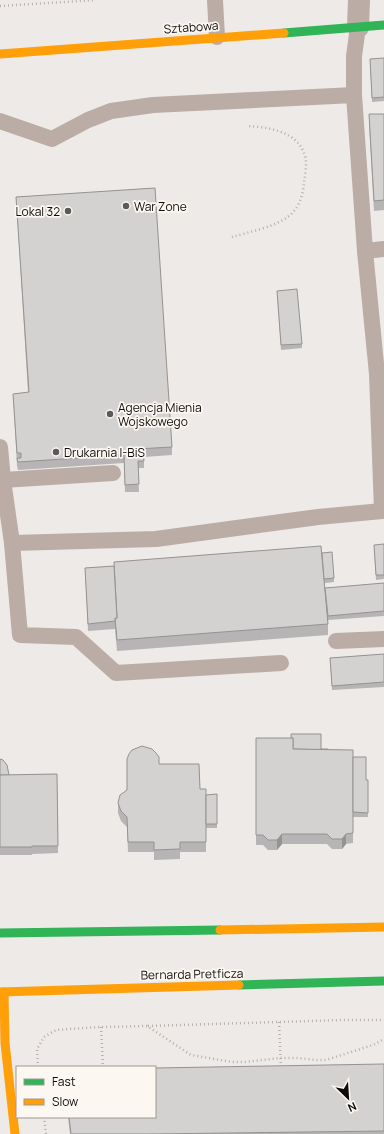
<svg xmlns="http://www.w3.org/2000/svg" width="384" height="1134" font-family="Manrope,sans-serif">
<rect width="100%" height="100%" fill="#edeae7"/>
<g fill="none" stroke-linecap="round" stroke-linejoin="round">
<g stroke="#b8aeab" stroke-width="2.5" stroke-dasharray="1 3" stroke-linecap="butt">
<polyline points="0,6 95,0"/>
<path d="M232 237C249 232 275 227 289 216 299 208 303 195 304 183 305 174 308 162 304 153 296 131 267 127 247 126"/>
<polyline points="279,1022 281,1069"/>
<polyline points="148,1026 342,1020 384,1020"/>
<polyline points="101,1027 103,1067"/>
<polyline points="38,1067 37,1049 44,1037 56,1030 68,1029 101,1027 147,1026 191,1055 232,1062 245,1062 280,1058 298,1058 316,1060 326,1060 373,1045 384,1039"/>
<polyline points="44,1117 46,1134"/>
</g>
<g stroke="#bbaca6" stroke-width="16">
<polyline points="215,0 217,37"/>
<polyline points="0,121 52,139 88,120 111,111 153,105 354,95"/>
<polyline points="365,251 384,249"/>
<polyline points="0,447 3,480 12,543 20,635 76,637 116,673 281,663"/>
<polyline points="3,480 113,473"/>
<polyline points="12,543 156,539 318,517 382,511 377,374 365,251 354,95 354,56 358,27"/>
<polyline points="336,641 384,639"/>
</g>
<polyline stroke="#bbaca6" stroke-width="22" points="358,27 359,0"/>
<g stroke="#30b455" stroke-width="9">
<polyline points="284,33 384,25"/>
<polyline points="0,933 220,930"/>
<polyline points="239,985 384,981"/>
</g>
<g stroke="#ff9f0a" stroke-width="9">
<polyline points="0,54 284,33"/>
<polyline points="220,930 384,927"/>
<polyline points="0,992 239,985"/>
<polyline points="4,992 5,1043 15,1134"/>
</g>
</g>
<g fill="#b6b4b4">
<polygon points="384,58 384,101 372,102 370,63"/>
<polygon points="369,114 384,114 384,210 374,211 369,124"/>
<polygon points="16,197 172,447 172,455 144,457 144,468 138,468 139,492 125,492 124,463 18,470 17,466 13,394 28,392"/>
<polygon points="277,291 302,344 302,348 281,350"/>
<polygon points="384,544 384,579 376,580 374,549"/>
<polygon points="322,556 334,578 334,582 325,583 325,588 384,583 384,616 328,620 328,635 117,651 115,629 88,631 85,568"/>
<polygon points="384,654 384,687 332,690 330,658"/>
<polygon points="256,738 328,750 353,757 366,780 368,817 353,817 353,843 346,844 342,849 332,849 327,844 282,844 277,850 268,850 263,845 256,845"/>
<polygon points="0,759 9,775 57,774 58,853 32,854 32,855 0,855"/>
<polygon points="159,764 200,789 206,795 217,794 217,828 206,828 206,852 180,852 180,859 154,860 154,852 128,852 127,827 121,821 118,813 118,803"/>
<polygon points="384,1064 384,1134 70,1134 68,1117 155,1117"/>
</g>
<g fill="#949292">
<polygon points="282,834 282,844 277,850 277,840"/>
<polygon points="346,834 346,844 342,849 342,839"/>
</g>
<g fill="#d4d1d1" stroke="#949292">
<polygon points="384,58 384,97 372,98 370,59"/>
<polygon points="369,114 384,114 384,200 374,201"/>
<polygon points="155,188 172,447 137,449 137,452 143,451 144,461 138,461 139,484 125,485 124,455 18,462 17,458 21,458 21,453 17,453 13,394 29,392 16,197"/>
<polygon points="297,289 302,344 281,345 277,291"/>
<polygon points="384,544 384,575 376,575 374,545"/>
<polygon points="321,546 328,624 117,640 115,618 117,618 114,562"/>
<polygon points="332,552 334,578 324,579 322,553"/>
<polygon points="114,566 117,618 115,618 115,621 88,624 85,568"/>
<polygon points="384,583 384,611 328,616 325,588"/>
<polygon points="384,654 384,682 332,686 330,658"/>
<polygon points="291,734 321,734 321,749 328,749 328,750 293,749 293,738 291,738"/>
<polygon points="256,738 293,738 293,749 353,750 353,833 346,834 342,839 332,839 327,834 282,834 277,840 268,840 263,835 256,835"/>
<polygon points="142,746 152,749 156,753 159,757 159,764 199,764 200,789 206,789 206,842 180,842 180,849 154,850 154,842 128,842 127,817 121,811 118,803 120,795 127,790 127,759 129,754 132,750"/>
<polygon points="353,757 366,757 366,780 368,780 368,813 353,812"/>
<polygon points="0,759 3,760 7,765 9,775 0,775"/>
<polygon points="57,774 58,846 32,846 32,847 0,847 0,775"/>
<polygon points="217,794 217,824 206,824 206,795"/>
<polygon points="384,1064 384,1131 150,1134 71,1134 69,1117 155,1117 155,1068"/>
</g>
<g fill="#5c5a57" stroke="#fdf7f2" stroke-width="1.5">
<circle cx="126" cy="206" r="4"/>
<circle cx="68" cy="211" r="4"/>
<circle cx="110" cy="414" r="4"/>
<circle cx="56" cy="452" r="4"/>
</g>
<g text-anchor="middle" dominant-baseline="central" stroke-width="3.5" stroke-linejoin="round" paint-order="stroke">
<g font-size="12" fill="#0e0c0a" stroke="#fdf7f2">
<text transform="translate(191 27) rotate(-4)">Sztabowa</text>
<text transform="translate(192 974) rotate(-1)">Bernarda Pretficza</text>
</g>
<g font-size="12" fill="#0e0c0a" stroke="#fdf7f2" text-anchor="start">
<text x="134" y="206">War Zone</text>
<text x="60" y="211" text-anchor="end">Lokal 32</text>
<text x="118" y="407">Agencja Mienia<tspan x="118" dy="14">Wojskowego</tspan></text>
<text x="64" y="452">Drukarnia I-BiS</text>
</g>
</g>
<rect x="16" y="1066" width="140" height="52" fill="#fdf7f2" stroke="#9d9995"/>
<rect x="24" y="1079" width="20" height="6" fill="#30b455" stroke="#9d9995"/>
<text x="52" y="1086" font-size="12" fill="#0e0c0a">Fast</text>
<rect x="24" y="1099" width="20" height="6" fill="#ff9f0a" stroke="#9d9995"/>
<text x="52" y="1106" font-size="12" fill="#0e0c0a">Slow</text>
<g transform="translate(348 1098) rotate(155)" stroke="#fdf7f2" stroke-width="3" paint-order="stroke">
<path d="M0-3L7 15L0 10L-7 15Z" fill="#0e0c0a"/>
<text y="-6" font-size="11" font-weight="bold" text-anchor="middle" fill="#0e0c0a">N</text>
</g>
</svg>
